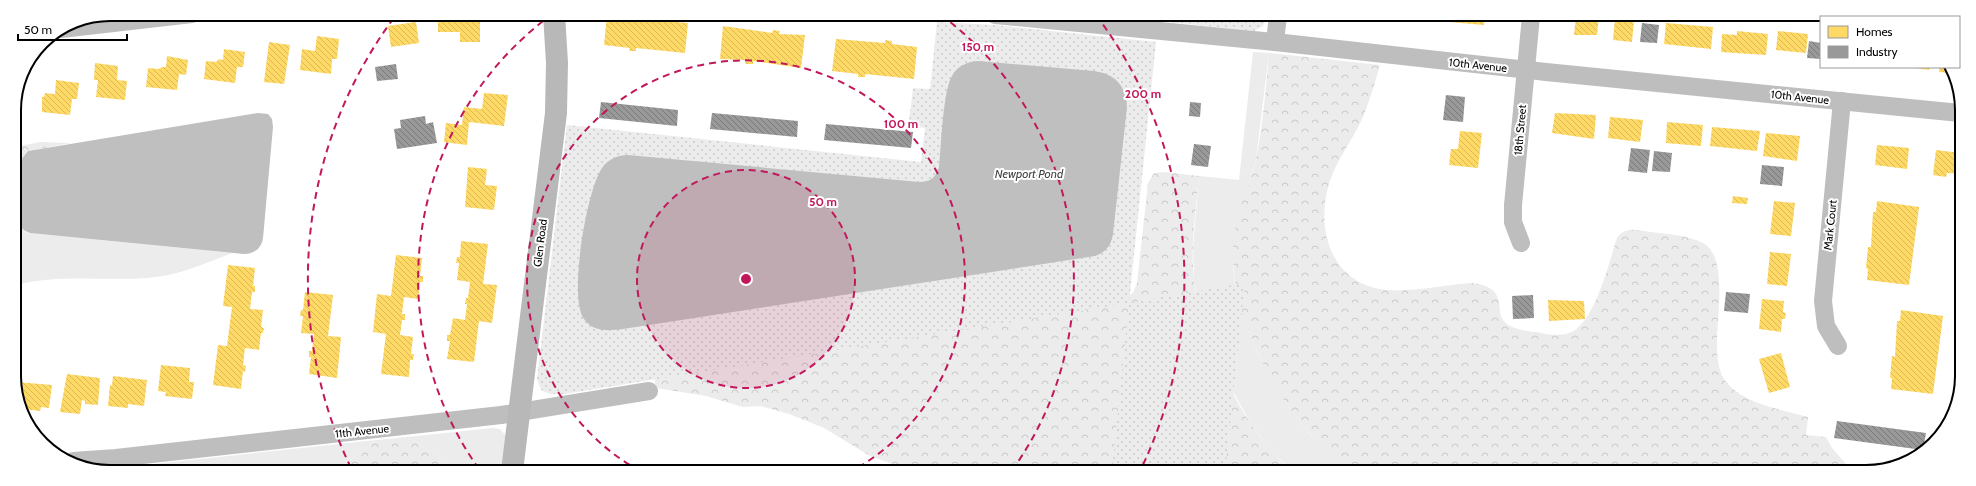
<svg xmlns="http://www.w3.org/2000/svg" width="1976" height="486" font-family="Cabin,sans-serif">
<defs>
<pattern id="forest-crowns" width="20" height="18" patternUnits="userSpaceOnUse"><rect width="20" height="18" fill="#ececec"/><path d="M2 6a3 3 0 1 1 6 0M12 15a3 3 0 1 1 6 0" fill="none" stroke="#c9c9c9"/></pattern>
<pattern id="park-dots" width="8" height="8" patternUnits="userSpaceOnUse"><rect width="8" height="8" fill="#ececec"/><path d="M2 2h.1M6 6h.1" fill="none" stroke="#c9c9c9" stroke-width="1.8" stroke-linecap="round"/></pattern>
<pattern id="homes-back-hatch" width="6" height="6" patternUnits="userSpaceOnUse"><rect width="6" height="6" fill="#ffd966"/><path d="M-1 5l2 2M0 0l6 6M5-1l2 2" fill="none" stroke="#d9b857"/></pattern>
<pattern id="industry-back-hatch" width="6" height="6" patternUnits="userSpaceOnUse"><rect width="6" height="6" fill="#999"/><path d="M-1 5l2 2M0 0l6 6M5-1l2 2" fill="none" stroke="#7a7a7a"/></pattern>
</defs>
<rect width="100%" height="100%" fill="#fff"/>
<g fill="#ececec">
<polygon points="1253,52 1269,53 1256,159 1236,227 1233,266 1235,284 1248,330 1258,354 1288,406 1310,435 1350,469 1356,471 1292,471 1270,450 1251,424 1219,366 1196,291 1194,278 1193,247 1199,176 1239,180"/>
<path d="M26 232 30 233 232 253C204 264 177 276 147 278 103 281 59 274 15 285V248Z"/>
<polygon points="492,428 500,429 506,436 504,471 452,470 438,456 407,437"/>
<polygon points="376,440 354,458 335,470 97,470"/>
</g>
<g fill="url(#forest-crowns)">
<path d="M1269 53 1380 65C1375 82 1370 100 1363 117 1353 140 1336 160 1329 184 1315 231 1332 285 1387 290 1415 292 1444 285 1471 283 1483 284 1497 288 1499 302 1500 308 1499 314 1503 320 1509 329 1526 331 1536 332 1546 334 1559 337 1569 333 1594 326 1609 262 1617 238 1625 226 1637 230 1650 232 1667 234 1687 235 1703 243 1728 256 1717 316 1717 341 1717 354 1717 367 1724 379 1741 404 1781 409 1808 417L1806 435 1826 437 1832 448 1853 472 1356 471C1327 459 1299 423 1282 397 1251 346 1224 286 1236 225 1240 203 1251 181 1256 159 1263 124 1266 88 1269 53Z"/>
<polygon points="40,142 71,143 28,151 20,161 15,215 20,226 26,232 15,248 14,147"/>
<path d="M1165 172 1199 176C1196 210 1190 245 1194 279 1201 340 1244 432 1292 471H912L870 456 824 428 789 414 760 406 743 407 706 396 656 388 654 376 1122 299 1133 293 1137 283 1148 183 1154 173Z"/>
<polygon points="407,437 438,456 452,470 335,470 354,458 376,440"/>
</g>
<g fill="url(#park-dots)">
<polygon points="1160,15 1268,15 1263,26 1254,31 1159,21"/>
<polygon points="937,22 995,25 1156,42 1129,303 1245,283 1225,471 1112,471 1129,303 564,394 550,394 541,390 537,379 567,125 921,162 925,128 913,126 914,121 909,121 913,88 930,89"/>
</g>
<g fill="#bfbfbf">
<path d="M978 61 1094 71C1115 74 1126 85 1127 107L1113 234C1111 246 1106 252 1095 256L623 329C609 331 593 332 584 319 568 298 587 189 602 168 608 159 618 155 628 155L919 182C930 182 936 178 939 167 941 148 943 90 952 76 957 66 967 62 978 61Z"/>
<path d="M258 113 268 114 272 119 273 127 263 238C261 249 255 253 244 254L30 233C22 230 16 225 15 215L20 161 28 151Z"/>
</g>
<g fill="url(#homes-back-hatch)">
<polygon points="445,15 480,15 480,42 460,42 460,32 438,32 438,22 445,22"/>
<polygon points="607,15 656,20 656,16 665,17 665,21 688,23 685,53 636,48 636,51 629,51 630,48 604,45"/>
<polygon points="1438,15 1485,15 1484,25 1437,21"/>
<polygon points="1576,16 1599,16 1597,35 1574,35"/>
<polygon points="1615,18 1634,20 1632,42 1613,40"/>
<polygon points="416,22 419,43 391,47 388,26"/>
<polygon points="1666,23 1713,27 1711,49 1664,44"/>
<polygon points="723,26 772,33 773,30 780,31 779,34 805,35 801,68 753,61 753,64 745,64 746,60 720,59"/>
<polygon points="1737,31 1768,34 1766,55 1721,52 1722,34 1737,35"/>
<polygon points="1778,31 1808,34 1806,53 1776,50"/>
<polygon points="317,36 339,39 337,59 332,59 331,74 300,70 302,49 315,51"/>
<polygon points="836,39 885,43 885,40 892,41 892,44 917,47 914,79 865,74 865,77 858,77 858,74 832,71"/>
<polygon points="269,42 290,45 284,84 264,82"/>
<polygon points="224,49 245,52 243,67 237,67 235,83 204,79 206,61 216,62 219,59 223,60"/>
<polygon points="167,56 188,60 186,75 179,74 177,90 146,87 148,68 159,69 162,67 166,67"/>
<polygon points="95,63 118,66 117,80 127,81 125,100 96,97 98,80 94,80"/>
<polygon points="1908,67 1929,67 1929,70"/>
<polygon points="1939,67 1947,67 1950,73 1939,72"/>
<polygon points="56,80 79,83 77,99 72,99 70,115 42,112 42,97 44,97 45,93 55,94"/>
<polygon points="484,93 508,95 504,126 469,122 467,145 444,142 446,123 462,125 464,107 482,109"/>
<polygon points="1555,113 1596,115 1594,139 1552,133"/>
<polygon points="1610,117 1643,120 1640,142 1608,138"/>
<polygon points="1667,122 1703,125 1701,146 1666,143"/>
<polygon points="1712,127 1760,131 1757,151 1710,146"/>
<polygon points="1460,131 1482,133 1478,168 1449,165 1451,149 1458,149"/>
<polygon points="1766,133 1800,136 1797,161 1763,156"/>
<polygon points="1877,145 1909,148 1907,169 1875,165"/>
<polygon points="1936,150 1960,153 1960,174 1947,173 1946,177 1933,175"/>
<polygon points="468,167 487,169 485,185 497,186 494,210 465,207"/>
<polygon points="1733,196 1748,198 1747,204 1732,203"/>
<polygon points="1774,201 1795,203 1791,236 1770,234"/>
<polygon points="1877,201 1919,207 1909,285 1867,280 1868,269 1866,268 1868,247 1871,247 1873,212 1876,212"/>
<polygon points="461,241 488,244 483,284 497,285 492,323 479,321 474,362 447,359 450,341 447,341 447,335 450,335 453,318 465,320 467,304 465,304 466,298 468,298 470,282 457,280 459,263 456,263 457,257 460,257"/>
<polygon points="1770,252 1791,254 1787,286 1767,284"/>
<polygon points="396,255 422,258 420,276 423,276 423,282 420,282 418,299 404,297 402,314 405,314 405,320 402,320 400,335 413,337 411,354 414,354 413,360 410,360 409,377 381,374 386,334 373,332 377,294 391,296"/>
<polygon points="228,265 255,268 253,286 255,286 255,292 252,292 250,309 263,310 261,327 264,328 263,333 261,333 259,350 245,348 243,365 246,366 245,372 243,371 241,389 213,385 218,345 227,346 232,307 223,306"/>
<polygon points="305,292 333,295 328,336 341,337 337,378 309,374 311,357 309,357 309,351 312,351 314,334 301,333 303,316 300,316 301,310 303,310"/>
<polygon points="1762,299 1784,301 1783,312 1786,313 1785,319 1782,319 1781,332 1759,329"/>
<polygon points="1548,300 1584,301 1585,319 1549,321"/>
<polygon points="1901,310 1943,316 1933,394 1891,389 1892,378 1890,378 1892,356 1895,357 1897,321 1900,321"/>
<polygon points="1781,353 1790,387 1769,393 1759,359"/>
<polygon points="161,365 190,368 189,382 194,382 192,399 165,396 166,392 158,391"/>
<polygon points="67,374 100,378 98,405 85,404 85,401 82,400 80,414 60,412"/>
<polygon points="113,376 147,380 144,406 128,404 128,408 108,406 110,385 112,386"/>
<polygon points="17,382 52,385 49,408 41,407 40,411 24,409 16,395"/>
</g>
<g fill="url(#industry-back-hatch)">
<polygon points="1642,23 1659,25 1657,43 1640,42"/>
<polygon points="1809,41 1821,43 1821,59 1807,58"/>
<polygon points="396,64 398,79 377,81 375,67"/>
<polygon points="1446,95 1465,97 1463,122 1443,120"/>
<polygon points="601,102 678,110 677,126 599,118"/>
<polygon points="1190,102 1201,103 1200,117 1189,116"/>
<polygon points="712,113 798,121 797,137 710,129"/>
<polygon points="425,116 426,124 433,122 437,143 397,149 394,129 401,128 400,120"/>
<polygon points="826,124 913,132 911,148 824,140"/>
<polygon points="1194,144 1211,146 1208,167 1191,165"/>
<polygon points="1631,148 1650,150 1647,173 1628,171"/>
<polygon points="1654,151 1672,153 1670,172 1652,171"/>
<polygon points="1762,165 1784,167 1782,186 1760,184"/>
<polygon points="1726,292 1750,294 1748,313 1724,311"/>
<polygon points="1533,295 1534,318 1513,319 1512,296"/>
<polygon points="1837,421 1926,433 1923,450 1834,438"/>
</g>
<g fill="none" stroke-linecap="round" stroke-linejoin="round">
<g stroke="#bebebe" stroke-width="18">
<polyline points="995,15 1275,42 1546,72 1960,113"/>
<polyline points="61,29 192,14"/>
<polyline points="1275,42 1278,15"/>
<polyline points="1521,243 1513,222 1513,205 1531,16"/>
<polyline points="1838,346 1826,326 1823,301 1842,101"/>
<polyline points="73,461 116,458 501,415 649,391"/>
</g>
<polyline stroke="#b8b8b8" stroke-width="22" points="512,471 556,113 557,63 554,14"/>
</g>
<circle cx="746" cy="279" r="109" fill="#c2185b" fill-opacity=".12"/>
<g fill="none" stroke="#c2185b" stroke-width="2" stroke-dasharray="7 5">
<circle cx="746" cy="279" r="109"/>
<path d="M640 471A219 219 0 1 1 852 471"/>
<path d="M479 469A328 328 0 0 1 551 15M941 15A328 328 0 0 1 1013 469"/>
<path d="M351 468A438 438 0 0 1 396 15M1096 15A438 438 0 0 1 1140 471"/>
</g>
<g text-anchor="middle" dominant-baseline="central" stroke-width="4" stroke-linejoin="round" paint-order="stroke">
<g font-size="11" fill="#000" stroke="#fff">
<text transform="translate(1478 65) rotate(6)">10th Avenue</text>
<text transform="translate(1800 97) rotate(6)">10th Avenue</text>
<text transform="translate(1520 130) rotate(-85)">18th Street</text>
<text transform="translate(1830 225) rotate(-84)">Mark Court</text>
<text transform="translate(540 243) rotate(-83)">Glen Road</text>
<text transform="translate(362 431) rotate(-6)">11th Avenue</text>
</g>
<g font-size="12" font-style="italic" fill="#444" stroke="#fff">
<text x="1029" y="173">Newport Pond</text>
</g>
</g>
<path d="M0 0H1976V486H0ZM110 21H1866A89 89 0 0 1 1955 110V376A89 89 0 0 1 1866 465H110A89 89 0 0 1 21 376V110A89 89 0 0 1 110 21Z" fill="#fff" fill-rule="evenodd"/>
<path fill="none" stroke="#000" stroke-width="2" d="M110 21H1866A89 89 0 0 1 1955 110V376A89 89 0 0 1 1866 465H110A89 89 0 0 1 21 376V110A89 89 0 0 1 110 21Z"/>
<circle cx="746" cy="279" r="6" fill="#c2185b" stroke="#fff" stroke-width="2"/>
<g font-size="12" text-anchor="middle" font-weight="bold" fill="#c2185b" stroke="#fff" stroke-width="4" stroke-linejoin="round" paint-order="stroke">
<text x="978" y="51">150 m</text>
<text x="1143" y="98">200 m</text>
<text x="901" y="128">100 m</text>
<text x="823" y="206">50 m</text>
</g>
<rect x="1820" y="16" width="140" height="52" fill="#ffffff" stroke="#999999"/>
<rect x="1828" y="26" width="20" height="12" fill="#ffd966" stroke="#999999"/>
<text x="1856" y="36" font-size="12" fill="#000000">Homes</text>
<rect x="1828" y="46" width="20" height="12" fill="#999999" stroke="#999999"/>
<text x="1856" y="56" font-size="12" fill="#000000">Industry</text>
<path d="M18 34v6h109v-6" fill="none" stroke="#000000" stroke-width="2"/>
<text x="24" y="34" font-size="12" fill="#000000" stroke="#ffffff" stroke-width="3" paint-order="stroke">50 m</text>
</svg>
